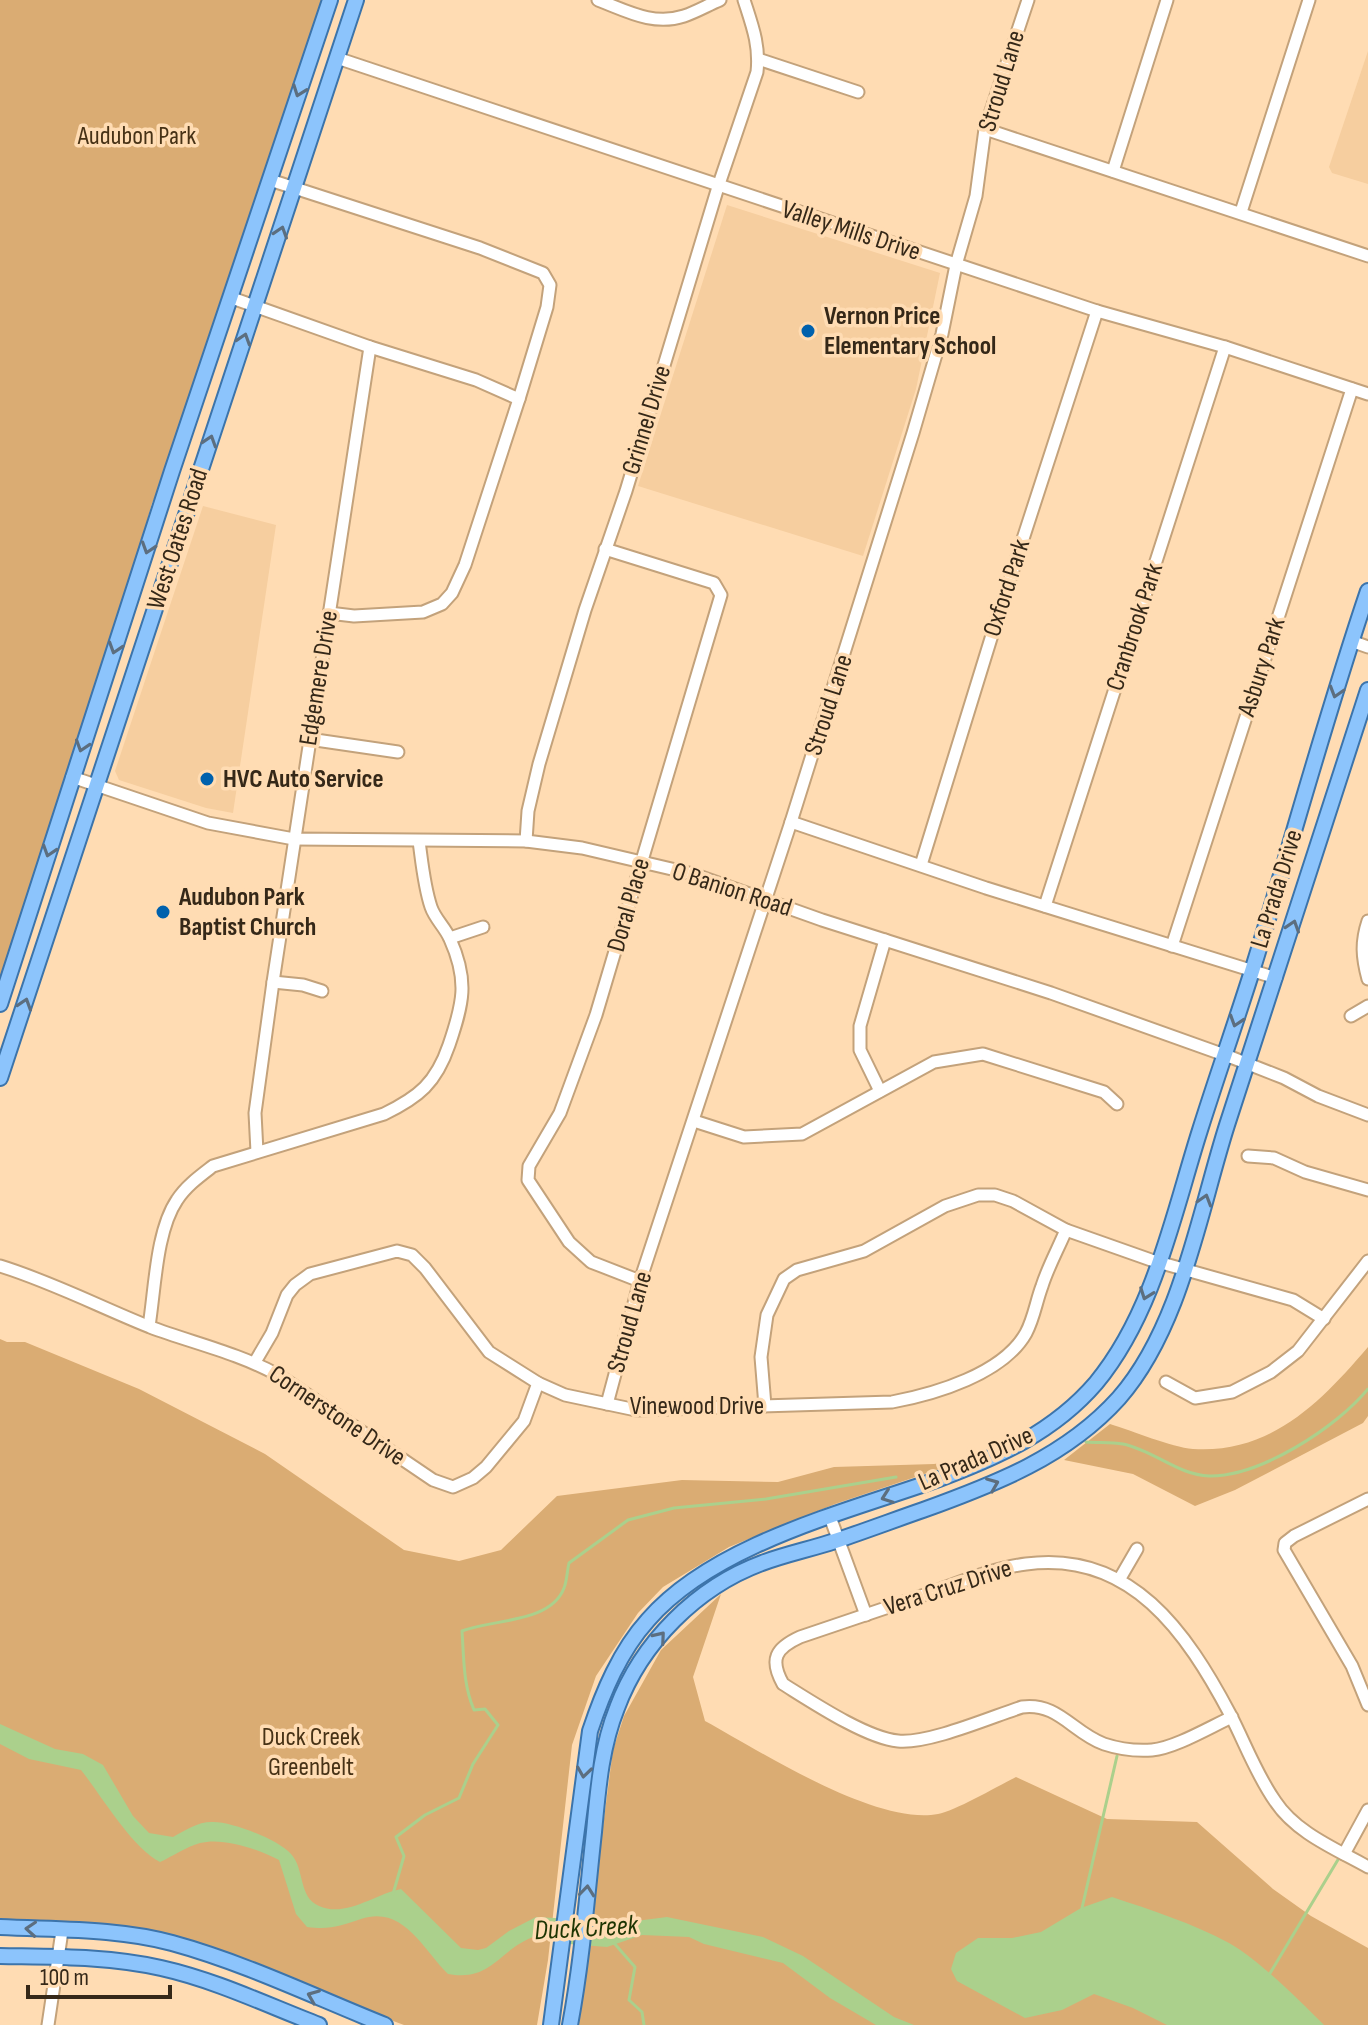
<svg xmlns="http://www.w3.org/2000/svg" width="1368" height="2025" font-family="'Sofia Sans Condensed',sans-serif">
<rect width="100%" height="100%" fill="#ffdcb3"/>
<g fill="#f6ce9f">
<polygon points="1368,51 1368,184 1332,173 1329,167"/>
<polygon points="727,205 940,273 916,389 863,556 638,486"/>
<polygon points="203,506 276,525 233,813 206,808 119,780 115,771"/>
</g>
<g fill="#daac73">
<polygon points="0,0 325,0 170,467 152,503 125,600 0,985"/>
<polygon points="0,1339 7,1342 25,1342 139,1389 265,1454 404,1550 459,1561 501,1550 557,1496 682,1480 778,1482 834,1467 934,1464 972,1458 835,1504 729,1547 663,1587 638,1613 596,1676 572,1745 548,1960 537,2025 404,2025 162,1935 0,1920"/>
<path d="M1368 1347V1416L1363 1423 1235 1490 1195 1506 1133 1474 1064 1460 1110 1424C1133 1431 1171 1447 1193 1449 1271 1454 1321 1402 1368 1347Z"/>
<path d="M721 1594 693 1677 705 1721C760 1751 876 1826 938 1814 955 1811 998 1786 1016 1777L1107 1819 1197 1822 1273 1889 1311 1916 1368 1948V2025H577L613 1750 624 1716 661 1650Z"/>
</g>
<g fill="#abd08c">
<path d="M0 1724 55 1749 83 1754 103 1765 133 1816 149 1833 173 1837C186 1830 197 1822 212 1822 231 1821 279 1840 291 1854 305 1869 298 1897 319 1906 346 1918 375 1894 401 1889L461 1948 478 1950 486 1948 509 1931 536 1917 628 1922 667 1917 763 1937 803 1956 894 2017 914 2025H876L830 1998 783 1963 704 1944 689 1937 642 1935 607 1947 569 1944 536 1936C498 1949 493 1982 448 1974 423 1950 404 1905 361 1919 339 1926 331 1930 307 1927L296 1914 279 1860C258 1849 223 1837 200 1843 186 1847 173 1856 160 1862 132 1848 101 1795 81 1770L29 1759 0 1744Z"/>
<path d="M1112 1897C1151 1910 1192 1923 1229 1943 1259 1960 1299 2000 1324 2025H1167L1133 2008 1094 1994 1062 2010 1025 2018 957 1981 951 1969 956 1953 978 1938H1012L1041 1932 1081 1908Z"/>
</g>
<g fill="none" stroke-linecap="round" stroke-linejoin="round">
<g stroke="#abd08c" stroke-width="3">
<path d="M1086 1442C1098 1443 1111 1442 1123 1444 1153 1450 1178 1475 1209 1476 1260 1477 1337 1427 1368 1389"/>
<path d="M393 1894 404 1856 396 1837 425 1815 459 1798 473 1764 498 1725 485 1709 474 1710C463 1684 464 1659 462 1631 493 1619 551 1623 564 1588 567 1581 567 1571 569 1563L628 1520 674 1508 766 1499 896 1477"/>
<polyline points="1082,1908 1117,1756"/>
<polyline points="614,1943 635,1967 629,2000 642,2012 644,2025"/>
<polyline points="1269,1975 1339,1858"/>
</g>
<g stroke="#c3a27b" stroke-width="15">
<g id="minor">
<path d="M598 0C627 11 653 26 684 16 696 12 708 5 720 0"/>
<polyline points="337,58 1097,311 1225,347 1368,394"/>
<polyline points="758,59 858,92"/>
<polyline points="985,129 1368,256"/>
<polyline points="1113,171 1167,0"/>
<polyline points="270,180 480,248 543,273 550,285 547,307 519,399 465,565 452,593 442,604 423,612 354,616 329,613"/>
<polyline points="1241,212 1309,0"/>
<polyline points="232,298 370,347 476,380 519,399"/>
<polyline points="605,549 714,583 721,595 596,1015 560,1113 529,1166 528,1180 569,1242 591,1262 640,1281"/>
<polyline points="1351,641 1368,647"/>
<polyline points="309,739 398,752"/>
<polyline points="72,777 208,823 294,839 526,841 582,848 693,874 822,920 1051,993 1233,1058 1284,1078 1318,1096 1368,1115"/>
<polyline points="791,822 986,888 1276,978"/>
<path d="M526 841 528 811 539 764 585 610 626 491 718 187 757 72C760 45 752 25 744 0"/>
<polyline points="921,865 996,622 1097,311"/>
<polyline points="1045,906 1225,347"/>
<path d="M1368 921C1361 942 1362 957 1368 979"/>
<polyline points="450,938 483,927"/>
<polyline points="1172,946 1352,389"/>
<polyline points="273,982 303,985 322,991"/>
<polyline points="1351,1016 1368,1006"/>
<polyline points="880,1091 860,1050 860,1026 885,940"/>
<polyline points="694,1121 744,1137 802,1134 934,1062 983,1054 1104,1092 1117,1104"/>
<polyline points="257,1152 255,1113 273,982 370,347"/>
<polyline points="1248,1156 1274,1158 1305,1172 1368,1190"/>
<path d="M0 1266C52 1282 100 1307 150 1327 193 1343 238 1353 278 1375L433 1480 453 1487 473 1478 486 1467 524 1421 538 1383"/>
<path d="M149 1326C155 1289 156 1231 177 1200 186 1186 200 1176 213 1166L384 1114C419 1097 436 1083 449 1045 463 1004 469 981 450 939 445 927 435 919 431 907 424 886 422 863 419 841"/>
<path d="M255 1362 272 1333 287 1295 295 1285 310 1274 397 1251 412 1255 425 1268 489 1352 538 1383 565 1395 636 1410 892 1402C935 1394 1003 1374 1026 1333 1034 1318 1036 1302 1042 1286 1048 1267 1058 1249 1066 1230"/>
<polyline points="1166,1382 1195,1398 1232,1392 1271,1372 1298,1351 1368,1261"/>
<polyline points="607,1404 640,1281 791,822 913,433 942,334 956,265 976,196 985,129 1028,0"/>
<polyline points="765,1406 761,1357 767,1315 784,1279 797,1270 864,1251 945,1206 978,1195 995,1195 1013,1201 1066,1230 1151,1260 1293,1300 1324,1319"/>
<polyline points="1368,1499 1294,1536 1285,1543 1284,1550 1352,1666 1368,1705"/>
<polyline points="830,1517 866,1615"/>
<polyline points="1119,1580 1137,1549"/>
<path d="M1232 1717C1210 1727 1175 1748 1152 1750 1137 1751 1119 1749 1104 1744 1073 1733 1058 1702 1022 1707 991 1717 929 1744 898 1741 866 1738 812 1702 783 1684 769 1659 776 1648 800 1637 844 1622 889 1607 933 1592 963 1581 994 1568 1026 1564 1131 1550 1187 1633 1230 1714 1245 1743 1256 1774 1275 1801 1296 1833 1336 1849 1368 1867"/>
<polyline points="1344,1854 1368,1810"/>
<polyline points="48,2025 62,1931"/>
</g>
</g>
<g stroke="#3c74ab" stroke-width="18">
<g id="major">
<polyline points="0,1004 172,471 330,0"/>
<polyline points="0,1078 356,0"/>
<path d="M0 1927C57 1930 117 1928 172 1943 245 1963 315 1997 385 2025"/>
<path d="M0 1956C54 1957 108 1956 161 1968 215 1980 267 2005 319 2025"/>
<path d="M551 2025 590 1731C603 1692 620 1651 648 1620 714 1544 846 1512 939 1479 998 1457 1054 1432 1096 1383 1154 1313 1173 1215 1200 1130 1217 1076 1236 1022 1253 968 1292 842 1326 715 1368 591"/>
<path d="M570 2025C582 1961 587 1896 594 1832 598 1790 601 1748 617 1708 641 1643 697 1587 762 1563 786 1554 811 1549 835 1541 865 1531 894 1520 923 1510 995 1484 1066 1457 1119 1398 1181 1327 1199 1213 1227 1125 1273 980 1322 835 1368 690"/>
</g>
</g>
<use href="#minor" stroke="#fff" stroke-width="11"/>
<use href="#major" stroke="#8cc4fc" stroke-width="14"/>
</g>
<defs><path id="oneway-chevron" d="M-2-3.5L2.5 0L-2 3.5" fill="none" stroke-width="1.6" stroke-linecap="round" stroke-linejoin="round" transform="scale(2)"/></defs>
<g stroke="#5c6e7f">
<use href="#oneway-chevron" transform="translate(299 91) rotate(110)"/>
<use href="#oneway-chevron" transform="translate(281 232) rotate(-72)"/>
<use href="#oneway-chevron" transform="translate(244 339) rotate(-72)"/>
<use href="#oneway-chevron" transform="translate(210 441) rotate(-72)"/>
<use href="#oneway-chevron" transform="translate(148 548) rotate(108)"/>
<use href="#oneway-chevron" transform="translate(115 648) rotate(108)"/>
<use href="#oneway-chevron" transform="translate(1336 692) rotate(107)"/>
<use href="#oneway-chevron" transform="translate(82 746) rotate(108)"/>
<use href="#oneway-chevron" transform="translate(49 851) rotate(108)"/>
<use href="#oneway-chevron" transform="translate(1293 926) rotate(-72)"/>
<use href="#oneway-chevron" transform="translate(25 1004) rotate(-72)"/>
<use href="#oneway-chevron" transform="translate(1236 1021) rotate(108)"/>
<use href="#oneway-chevron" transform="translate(1205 1200) rotate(-73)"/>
<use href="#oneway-chevron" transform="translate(1146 1294) rotate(110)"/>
<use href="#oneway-chevron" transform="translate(993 1484) rotate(-22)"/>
<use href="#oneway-chevron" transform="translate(887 1497) rotate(160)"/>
<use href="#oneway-chevron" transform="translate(660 1637) rotate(-50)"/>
<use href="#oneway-chevron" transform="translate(584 1772) rotate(98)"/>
<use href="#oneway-chevron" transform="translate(587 1891) rotate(-84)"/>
<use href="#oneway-chevron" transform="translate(31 1929) rotate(-176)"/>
<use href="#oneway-chevron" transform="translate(313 1996) rotate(-158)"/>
</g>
<g fill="#0061ad" stroke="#ffdcb3" stroke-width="3">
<circle cx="808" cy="331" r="8"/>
<circle cx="207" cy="779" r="8"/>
<circle cx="163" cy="912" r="8"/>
</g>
<g text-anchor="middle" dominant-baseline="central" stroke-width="7" stroke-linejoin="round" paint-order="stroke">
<g font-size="26" fill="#352818" stroke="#ffdcb3">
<text transform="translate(1002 81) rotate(-73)">Stroud Lane</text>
<text transform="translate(851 231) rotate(18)">Valley Mills Drive</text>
<text transform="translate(647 420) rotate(-73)">Grinnel Drive</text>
<text transform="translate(178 539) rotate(-72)">West Oates Road</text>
<text transform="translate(1007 588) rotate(-72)">Oxford Park</text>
<text transform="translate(1135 627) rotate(-72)">Cranbrook Park</text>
<text transform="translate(1262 667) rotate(-72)">Asbury Park</text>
<text transform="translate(319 678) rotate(-81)">Edgemere Drive</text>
<text transform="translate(829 705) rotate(-72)">Stroud Lane</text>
<text transform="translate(1277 889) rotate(-73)">La Prada Drive</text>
<text transform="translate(732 890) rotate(18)">O Banion Road</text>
<text transform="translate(629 905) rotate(-74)">Doral Place</text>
<text transform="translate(630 1322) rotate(-74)">Stroud Lane</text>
<text x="697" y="1406">Vinewood Drive</text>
<text transform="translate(337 1416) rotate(34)">Cornerstone Drive</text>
<text transform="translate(976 1459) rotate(-24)">La Prada Drive</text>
<text transform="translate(948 1588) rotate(-18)">Vera Cruz Drive</text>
</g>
<g font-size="26" fill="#473216" stroke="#ffdcb3">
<text x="137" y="136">Audubon Park</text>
<text x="311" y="1737">Duck Creek<tspan x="311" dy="30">Greenbelt</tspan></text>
</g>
<g font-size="26" font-weight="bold" fill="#352818" stroke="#ffdcb3" text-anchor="start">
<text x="824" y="316">Vernon Price<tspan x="824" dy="30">Elementary School</tspan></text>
<text x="223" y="779">HVC Auto Service</text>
<text x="179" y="897">Audubon Park<tspan x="179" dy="30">Baptist Church</tspan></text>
</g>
<g font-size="28" font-style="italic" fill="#1e3503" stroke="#ffdcb3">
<text transform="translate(586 1928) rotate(-3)">Duck Creek</text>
</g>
</g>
<path d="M28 1985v12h142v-12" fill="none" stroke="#352818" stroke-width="4"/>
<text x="40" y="1985" font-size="24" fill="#352818" stroke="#ffdcb3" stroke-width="6" paint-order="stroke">100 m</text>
</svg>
